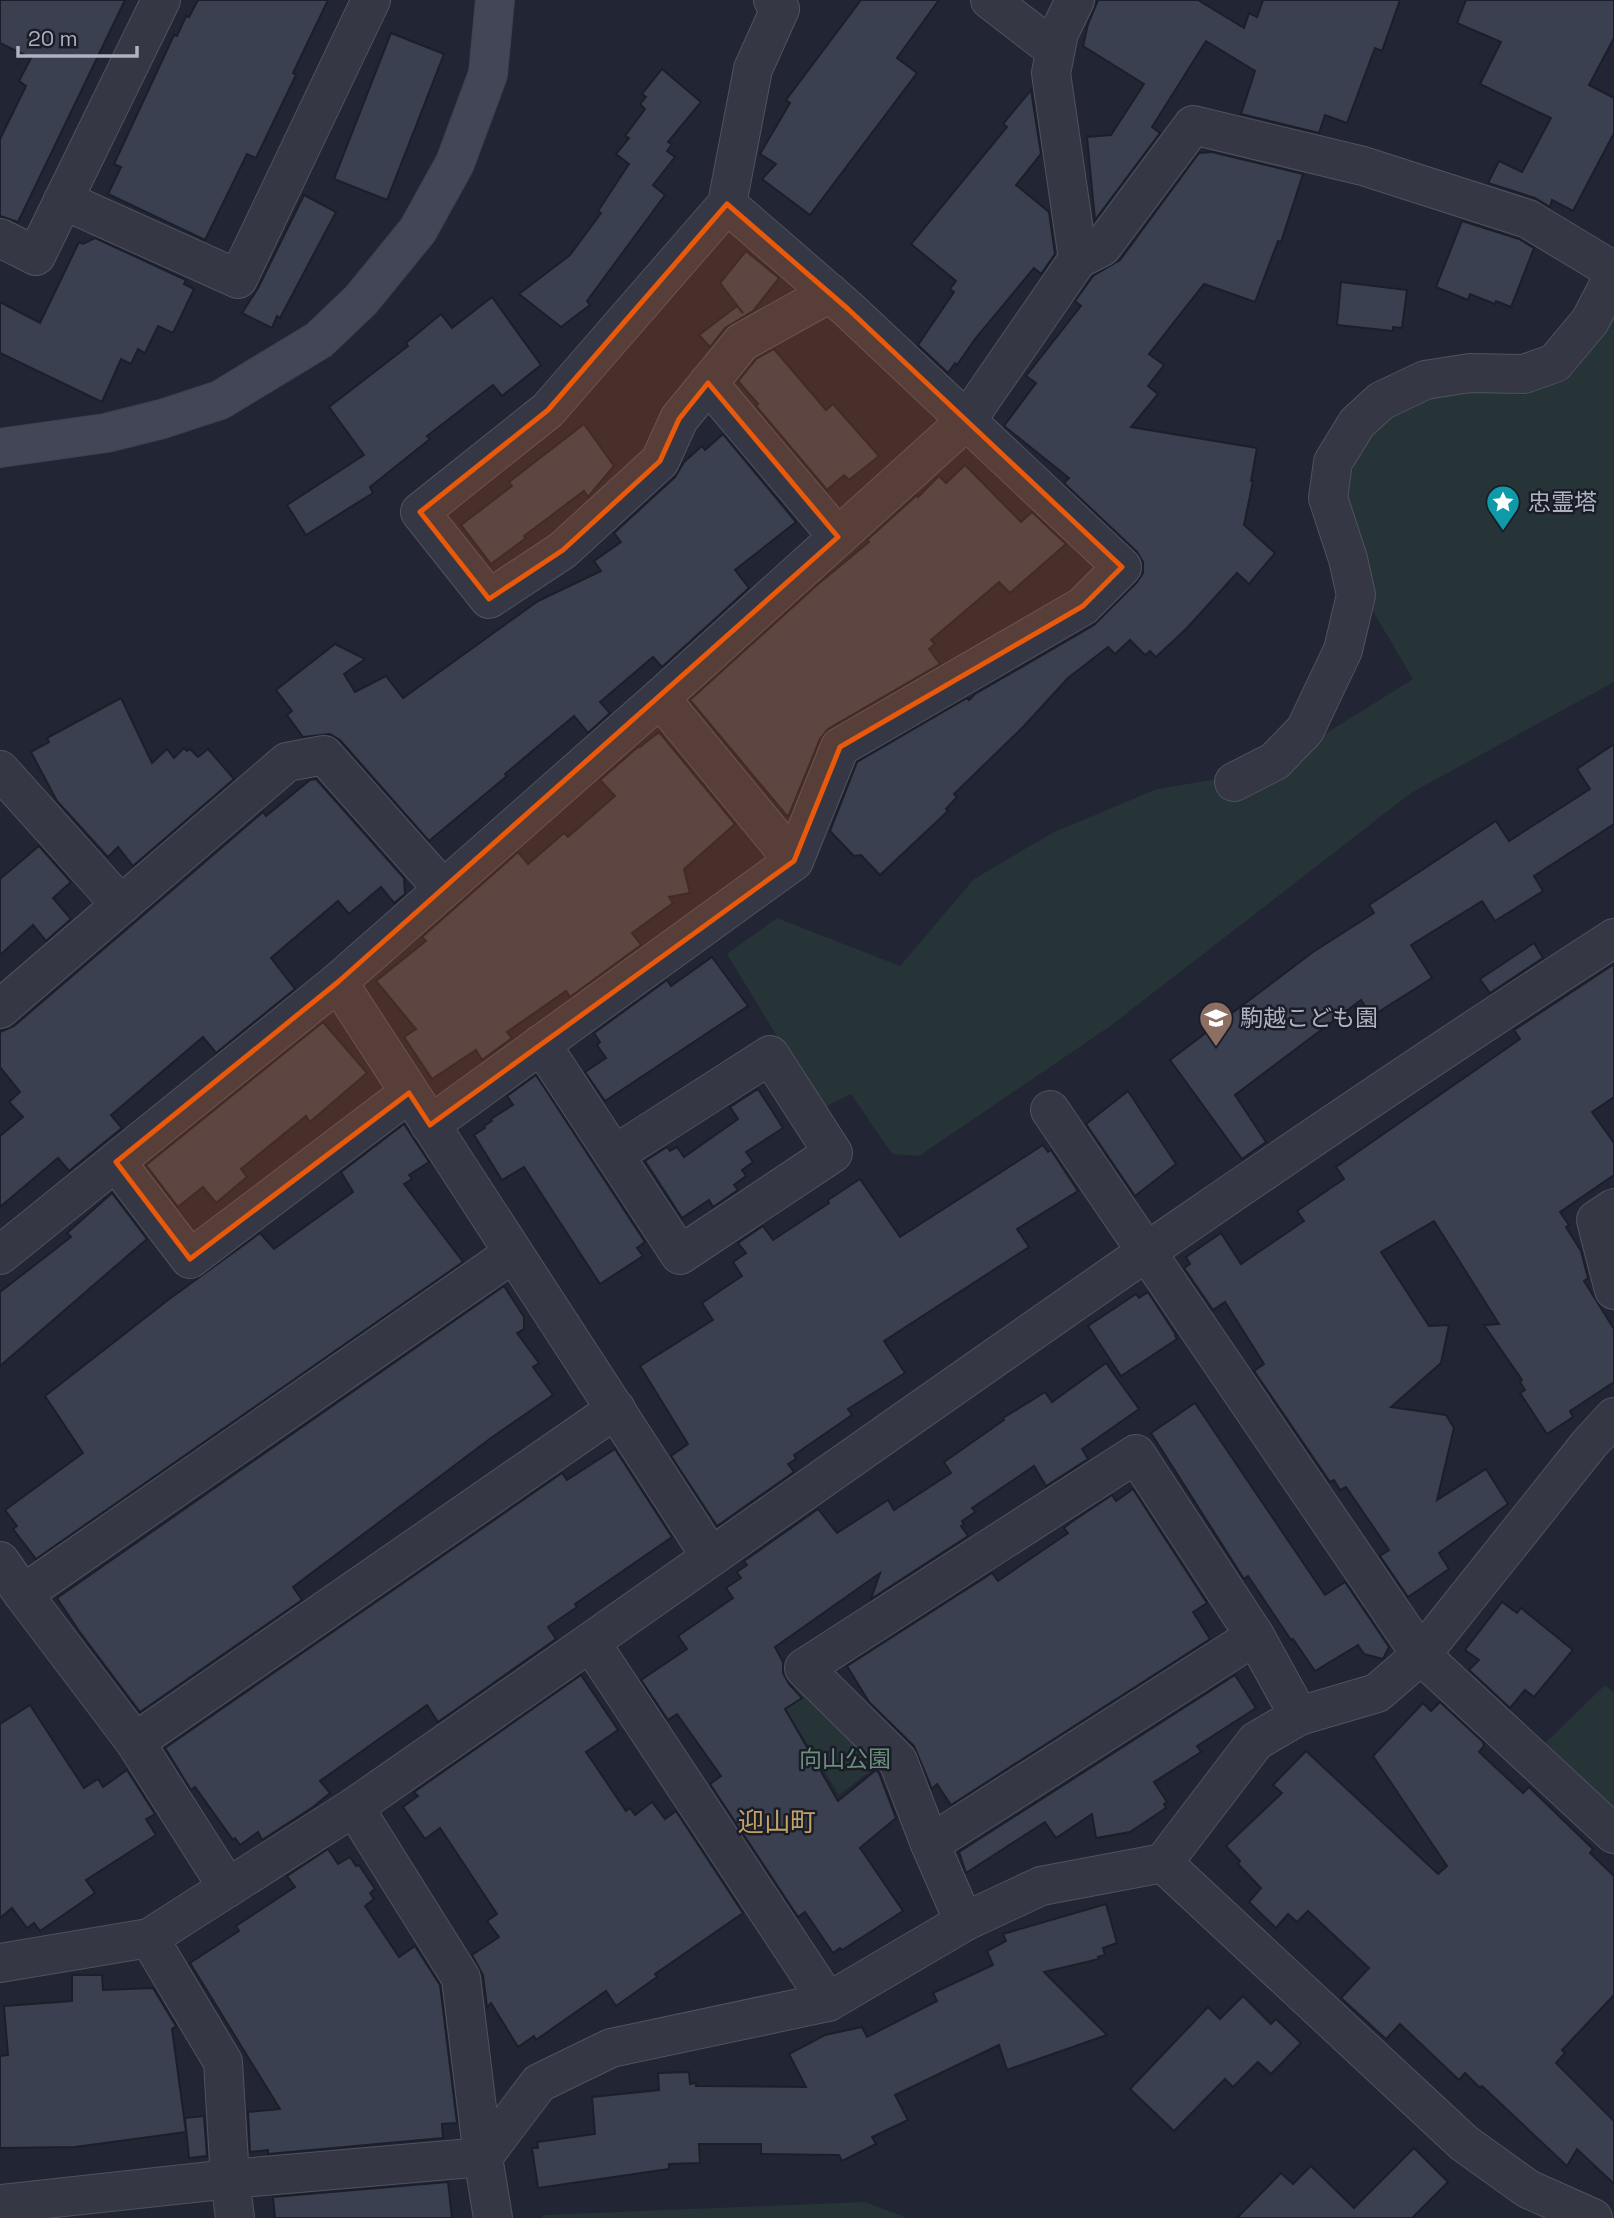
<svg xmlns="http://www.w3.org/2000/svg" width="1614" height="2218" font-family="'Space Grotesk','Noto Sans JP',sans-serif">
<rect width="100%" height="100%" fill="#222533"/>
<g fill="#263337">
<polygon points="1614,308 1614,682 1411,793 1109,1027 919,1156 892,1154 851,1094 821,1109 727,954 777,918 900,966 974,879 1054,832 1157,789 1217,779 1265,753 1298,713 1325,734 1413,679 1371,608 1343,503 1356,460 1376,427 1406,402 1454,385 1522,395 1573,374"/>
<polygon points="800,1683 882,1762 839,1795 778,1697"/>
<polygon points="1605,1685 1614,1693 1614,1813 1543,1745"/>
<polygon points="865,2202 907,2218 542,2218 543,2215"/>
</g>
<g fill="#3b4050" stroke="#1c1f2a" stroke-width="2">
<polygon points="0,0 125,0 18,222 0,216 0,139 26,86 19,81 31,58 0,43"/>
<polygon points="198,0 328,0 293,73 296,75 256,158 247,154 205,240 108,194 121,167 114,164 174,35 177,36 186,16 189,17"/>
<polygon points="861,0 939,0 897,58 917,73 810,215 762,179 776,164 760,154 790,103 786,100"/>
<polygon points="1098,0 1198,0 1244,28 1249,13 1257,17 1263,0 1400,0 1382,51 1375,48 1347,123 1325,115 1319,133 1241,114 1255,71 1206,41 1152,127 1160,133 1095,220 1087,137 1111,135 1144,84 1083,46 1088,24"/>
<polygon points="1466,0 1614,0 1614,38 1589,85 1614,98 1614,133 1573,211 1552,200 1550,207 1535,198 1488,183 1499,161 1522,172 1551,118 1480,84 1501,42 1457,23"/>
<polygon points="391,33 444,54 387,200 334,179"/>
<polygon points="662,69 701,102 668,142 672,144 667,151 675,157 653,185 665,195 587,301 590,305 561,327 519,294 570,255 601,213 598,211 629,164 616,154 629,138 625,136 645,109 640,104 646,97 642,94"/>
<polygon points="1031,90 1041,154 1016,185 1049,212 1055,254 1041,274 1034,268 975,339 957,365 955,363 948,373 918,345 954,292 950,289 956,281 911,244 1007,127 1003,124"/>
<polygon points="1212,152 1303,174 1281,242 1278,241 1255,302 1204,284 1149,354 1164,365 1148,386 1158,394 1131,427 1257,448 1251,481 1253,481 1244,525 1275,553 1249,584 1237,573 1187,628 1156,657 1150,651 1145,655 1130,640 1115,654 1108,647 1068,678 1024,726 954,794 957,797 946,809 948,811 880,875 861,855 854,856 830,831 857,762 967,698 969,700 975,694 1094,625 1137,582 1143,573 1143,562 1137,552 1064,483 1069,478 1004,426 1036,383 1026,376 1081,306 1075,301 1093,276 1120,260 1199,153"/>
<polygon points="304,195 336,212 280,318 277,316 272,328 242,313 258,288"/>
<polygon points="1462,221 1519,239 1534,248 1511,307 1496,301 1495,304 1470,294 1468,300 1436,287"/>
<polygon points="95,238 186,280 184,284 194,289 173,333 158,326 145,353 138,349 131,364 121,359 102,402 0,353 0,302 40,323 79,242 83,244"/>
<polygon points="746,251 779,278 753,311 725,328 710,347 699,335 737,306 743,313 720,283"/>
<polygon points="1341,282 1407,290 1402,328 1393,327 1393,331 1337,325"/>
<polygon points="492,297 541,365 502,396 493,385 427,436 430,439 370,487 373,493 306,535 287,505 364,455 329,407 408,346 406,343 441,314 452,328"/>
<polygon points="774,349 826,410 833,404 879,456 849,480 844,475 827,490 756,406 758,404 738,381 756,359"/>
<polygon points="584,424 614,466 588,497 584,491 524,536 526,538 491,564 461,525 512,486 509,482"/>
<polygon points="723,434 796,522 735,570 749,588 662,667 653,657 600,702 610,713 588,733 574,716 505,774 507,776 429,841 340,740 330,734 303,737 287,715 292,711 276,690 335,644 365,659 344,674 355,692 386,676 403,698 538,601 601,571 594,561 621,542 614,533 675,477 684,462 702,446 705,450"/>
<polygon points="965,465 1021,522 1032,512 1066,544 1010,593 999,582 931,640 935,644 929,649 940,664 828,729 820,739 789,815 787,816 690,700 817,585 869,542 867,540 917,495 918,497 939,476 946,483"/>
<polygon points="121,698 152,763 167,749 174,758 184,748 187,751 190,749 198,757 208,749 234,779 133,866 118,847 108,857 57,801 31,752 49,742 47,738"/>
<polygon points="659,732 735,824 684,869 690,893 669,897 673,903 632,933 641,945 570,997 566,991 507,1032 512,1038 482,1060 476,1050 432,1079 404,1037 416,1029 376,981 426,941 422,937 518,852 528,864 564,833 568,837 615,796 600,780 639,746 640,747"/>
<polygon points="1614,744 1614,824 1534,876 1543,891 1495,921 1482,901 1411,945 1432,978 1372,1016 1361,1000 1235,1095 1266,1142 1242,1159 1170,1060 1313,952 1374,913 1369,905 1496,821 1509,841 1590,789 1577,769"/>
<polygon points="316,779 404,878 405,894 394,903 381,887 349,914 338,901 271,958 295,989 216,1053 203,1037 111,1115 122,1128 69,1171 58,1158 0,1207 0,1136 23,1117 9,1102 20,1092 0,1067 0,1032 14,1026 263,812 266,816 310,780"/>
<polygon points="39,846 71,882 53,898 71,919 46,941 33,925 0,955 0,879"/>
<polygon points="1534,943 1543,958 1490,993 1480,979"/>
<polygon points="712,957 748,1006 605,1101 585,1072 606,1058 597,1045 600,1042 594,1033 667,980 671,986"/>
<polygon points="1614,964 1614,1097 1592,1112 1614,1143 1614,1175 1560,1212 1569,1225 1566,1227 1581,1251 1588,1278 1584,1281 1614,1329 1614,1382 1570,1411 1573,1417 1547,1434 1520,1393 1525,1390 1520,1382 1522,1380 1484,1325 1499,1324 1434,1221 1381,1252 1429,1326 1449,1325 1441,1363 1391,1407 1446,1415 1454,1428 1437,1500 1486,1469 1508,1504 1439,1553 1449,1569 1408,1597 1380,1556 1389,1550 1346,1487 1340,1490 1334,1480 1330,1482 1254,1371 1264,1364 1225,1302 1213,1310 1184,1268 1190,1264 1186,1257 1221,1233 1241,1264 1304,1221 1297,1211 1344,1179 1336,1167 1520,1039 1514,1030"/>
<polygon points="323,1022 367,1073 310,1122 306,1116 241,1169 247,1177 216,1203 203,1187 178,1207 146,1165"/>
<polygon points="536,1075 645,1242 637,1248 643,1256 600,1284 524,1167 502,1180 474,1135 485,1128 484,1126 492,1121 491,1119 513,1105 507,1096"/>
<polygon points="758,1089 783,1128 746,1152 753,1162 742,1170 746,1176 734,1185 738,1190 713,1207 709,1200 682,1218 645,1161 667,1147 670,1151 677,1147 684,1157 738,1119 730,1107"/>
<polygon points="1128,1091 1176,1164 1135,1196 1086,1124"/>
<polygon points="404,1124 429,1162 409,1175 412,1179 404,1184 463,1262 36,1559 13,1529 17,1526 5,1510 83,1453 45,1396 168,1300 260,1233 274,1249 353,1192 341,1172"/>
<polygon points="1043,1145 1048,1152 1051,1150 1078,1191 1017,1229 1029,1247 884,1341 905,1373 848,1409 852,1415 794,1455 796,1459 788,1464 794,1472 717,1526 671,1456 688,1444 640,1366 713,1320 702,1303 742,1276 733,1262 746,1253 738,1243 763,1226 773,1240 829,1203 828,1200 860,1179 900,1237"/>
<polygon points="112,1193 147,1239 0,1366 0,1292 71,1237 67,1233"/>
<polygon points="504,1286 524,1317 524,1329 517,1333 539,1363 533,1367 553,1395 491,1438 293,1587 302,1600 140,1712 79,1631 57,1598"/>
<polygon points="1148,1292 1176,1335 1175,1336 1177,1339 1121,1376 1088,1326 1136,1294 1139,1298"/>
<polygon points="1106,1363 1139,1409 1082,1449 1088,1459 1046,1486 1034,1466 972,1508 975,1512 962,1521 964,1525 961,1526 968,1536 871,1599 880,1573 775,1647 783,1662 783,1673 789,1684 802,1698 785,1709 838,1801 876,1770 879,1773 896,1818 860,1848 903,1911 842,1950 840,1948 833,1953 805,1912 798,1917 710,1784 721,1776 677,1714 668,1720 641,1680 687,1649 678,1636 733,1598 726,1588 741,1578 737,1572 747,1565 744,1561 818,1509 837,1533 888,1500 894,1510 951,1473 944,1462 1004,1420 1003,1418 1045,1392 1052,1402"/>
<polygon points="1195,1403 1325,1595 1345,1582 1389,1647 1383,1659 1364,1654 1358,1645 1315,1671 1293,1639 1291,1640 1248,1576 1244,1579 1151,1433"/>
<polygon points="615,1449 672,1537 575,1604 577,1607 548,1627 556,1639 438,1722 427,1705 320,1781 330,1793 313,1807 262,1840 258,1832 240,1845 235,1838 233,1840 195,1787 191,1790 165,1748 562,1473 567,1480"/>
<polygon points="1133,1489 1207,1603 1193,1612 1210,1639 951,1805 937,1784 932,1789 914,1746 869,1702 847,1666 992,1573 998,1581 1068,1533 1064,1528 1070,1523 1112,1495 1116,1501"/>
<polygon points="1502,1602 1517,1613 1521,1608 1573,1650 1534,1697 1525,1690 1510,1708 1469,1670 1479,1660 1465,1650"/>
<polygon points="581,1675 618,1730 586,1752 626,1811 630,1808 635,1815 652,1802 665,1819 676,1811 743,1913 655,1974 657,1977 616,2006 606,1991 536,2040 534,2036 518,2047 491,2003 487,2007 483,1975 472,1955 499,1937 487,1921 497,1914 440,1828 425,1839 403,1807 418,1796 414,1792"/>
<polygon points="1235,1675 1256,1708 1197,1746 1201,1752 1154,1782 1167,1802 1164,1804 1166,1808 1130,1832 1096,1838 1092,1814 1056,1838 1045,1822 966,1873 959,1852"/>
<polygon points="1440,1702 1483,1742 1484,1746 1479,1752 1523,1793 1529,1787 1593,1849 1590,1853 1614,1876 1614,1995 1562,2050 1565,2053 1556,2063 1614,2121 1614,2184 1577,2149 1567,2166 1482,2086 1480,2088 1465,2073 1459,2080 1400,2024 1386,2039 1341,1998 1369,1968 1308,1911 1297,1922 1288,1914 1276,1928 1249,1902 1261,1888 1238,1864 1240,1861 1226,1846 1282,1793 1273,1785 1306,1751 1438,1874 1447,1866 1373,1756 1423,1703 1431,1711"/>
<polygon points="30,1705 84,1788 98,1779 103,1787 127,1770 155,1814 146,1819 156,1835 86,1880 95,1893 40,1931 34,1923 27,1928 12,1908 0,1918 0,1724"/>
<polygon points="328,1849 338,1864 350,1857 356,1866 359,1865 375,1889 370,1893 374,1899 365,1906 399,1957 415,1946 440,1985 457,2123 442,2124 443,2138 268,2154 268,2150 250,2152 248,2112 280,2109 190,1963 239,1931 236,1926 295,1887 287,1876"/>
<polygon points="1106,1904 1117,1943 1103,1948 1105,1955 1098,1957 1099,1959 1044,1972 1107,2035 1007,2070 999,2045 895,2095 908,2120 872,2137 876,2144 842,2161 839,2155 761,2154 761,2144 699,2144 700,2163 669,2164 669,2169 538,2188 532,2148 538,2148 537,2142 595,2134 592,2097 659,2090 658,2073 689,2072 690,2084 696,2083 696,2086 806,2087 789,2054 825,2035 862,2027 867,2037 937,2001 933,1993 993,1965 987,1951 1006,1941 1003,1934"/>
<polygon points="72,1975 102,1975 103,1990 153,1988 176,2026 172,2029 186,2132 75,2147 0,2148 0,2056 8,2055 4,2006 72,2001"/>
<polygon points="1243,1996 1271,2024 1276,2019 1301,2043 1271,2074 1258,2062 1233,2087 1225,2079 1174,2131 1130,2089 1208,2007 1220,2019"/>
<polygon points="204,2116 207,2156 189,2158 185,2118"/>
<polygon points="1414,2148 1448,2182 1412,2218 1237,2218 1281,2173 1293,2184 1311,2166 1354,2208"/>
<polygon points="448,2182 452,2218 275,2218 273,2197"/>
</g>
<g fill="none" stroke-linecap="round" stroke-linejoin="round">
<g stroke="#4f525f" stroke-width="40">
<g id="street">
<polyline points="773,0 780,9 753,69 727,204 548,410 420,512 489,599 563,550 660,461 679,419 742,342 830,293"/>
<polyline points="990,0 1055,50"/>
<polyline points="63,200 238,279 371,0"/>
<polyline points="0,238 36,256 161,0"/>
<polyline points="1078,259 1102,247 1193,125 1363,166 1528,219 1614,271"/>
<polyline points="708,383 838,537"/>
<polyline points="660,698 794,861"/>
<polyline points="0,770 121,905"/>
<polyline points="1234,782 1275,761 1305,730 1343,650 1356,595 1348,559 1328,498 1333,462 1357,423 1381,401 1425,380 1470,373 1524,374 1555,363 1590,321 1614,275"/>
<polyline points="338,982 711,1557"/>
<polyline points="0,1009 287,762 324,755 443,889"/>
<polyline points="541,1044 680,1255 833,1153 770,1055 614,1155"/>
<polyline points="1050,1110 1421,1655 1614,1834"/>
<polyline points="430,1125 794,861 840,747 1083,606 1122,567 848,309 727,204"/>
<polyline points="116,1162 190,1259 409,1093"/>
<polyline points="1614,1208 1596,1220 1614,1290"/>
<polyline points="0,1255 338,982 660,698 967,420 1078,259 1051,73 1059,33 1075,0"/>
<polyline points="0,1561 23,1594 135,1742 228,1888"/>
<polyline points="23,1594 512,1254"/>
<polyline points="591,1643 828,2002"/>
<polyline points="135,1742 616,1409"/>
<polyline points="354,1807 461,1978 483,2157 493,2218"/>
<polyline points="930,1844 1255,1636"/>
<polyline points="1163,1863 1464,2143 1528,2189 1593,2218"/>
<polyline points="964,1922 930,1844 898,1761 804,1668 1136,1454 1255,1636 1299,1716"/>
<polyline points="149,1938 223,2062 230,2179 235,2218"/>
<path d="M0 1963 149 1938 354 1807C773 1517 1185 1215 1614 938"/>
<polyline points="0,2204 230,2179 483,2157 539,2083 611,2048 828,2002 964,1922 1041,1886 1163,1863 1256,1741 1299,1716 1377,1693 1421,1655 1590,1443 1614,1417"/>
</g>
</g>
<g stroke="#3e414d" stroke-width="40">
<polyline id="secondary" points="0,448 106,433 162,419 220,400 319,340 361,300 418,230 455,163 488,74 495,0"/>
</g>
<use href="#street" stroke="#353844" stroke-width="38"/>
<use href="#secondary" stroke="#434656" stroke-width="38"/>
</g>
<path fill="#e8590c" fill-opacity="0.2" stroke="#e8590c" stroke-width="5" stroke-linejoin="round" d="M727 204 848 309 1122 567 1083 606 840 747 794 861 430 1125 409 1093 190 1259 116 1162 338 982 838 537 708 383 679 419 660 461 563 550 489 599 420 512 548 410Z"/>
<defs>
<g id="sight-pin" transform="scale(1.75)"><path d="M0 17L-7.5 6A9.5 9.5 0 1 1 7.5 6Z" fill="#0f9aa8" stroke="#1a1d28"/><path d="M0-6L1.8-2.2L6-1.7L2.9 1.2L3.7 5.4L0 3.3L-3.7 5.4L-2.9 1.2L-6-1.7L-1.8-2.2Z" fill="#fff"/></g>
<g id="school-pin" transform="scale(1.75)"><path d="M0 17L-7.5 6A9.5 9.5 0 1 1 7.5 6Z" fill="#8d6e63" stroke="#1a1d28"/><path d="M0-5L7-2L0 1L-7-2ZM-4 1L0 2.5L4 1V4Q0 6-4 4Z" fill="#fff"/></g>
</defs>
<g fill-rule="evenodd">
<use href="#sight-pin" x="1503" y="502"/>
<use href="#school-pin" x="1216" y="1018"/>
</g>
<g text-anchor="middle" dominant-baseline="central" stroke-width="5" stroke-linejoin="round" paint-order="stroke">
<g font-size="23" fill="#afb2c1" stroke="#1a1d28" text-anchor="start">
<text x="1528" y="502">忠霊塔</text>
<text x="1240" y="1018">駒越こども園</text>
</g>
<g font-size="23" fill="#6a8e7a" stroke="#1a1d28">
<text x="845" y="1759">向山公園</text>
</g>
<g font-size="26" fill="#c4a267" stroke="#1a1d28">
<text x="777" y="1822">迎山町</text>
</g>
</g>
<path d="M18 46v10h119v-10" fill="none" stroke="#afb2c1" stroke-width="3.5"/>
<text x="28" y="46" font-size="21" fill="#afb2c1" stroke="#1a1d28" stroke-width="5" paint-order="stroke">20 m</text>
</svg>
